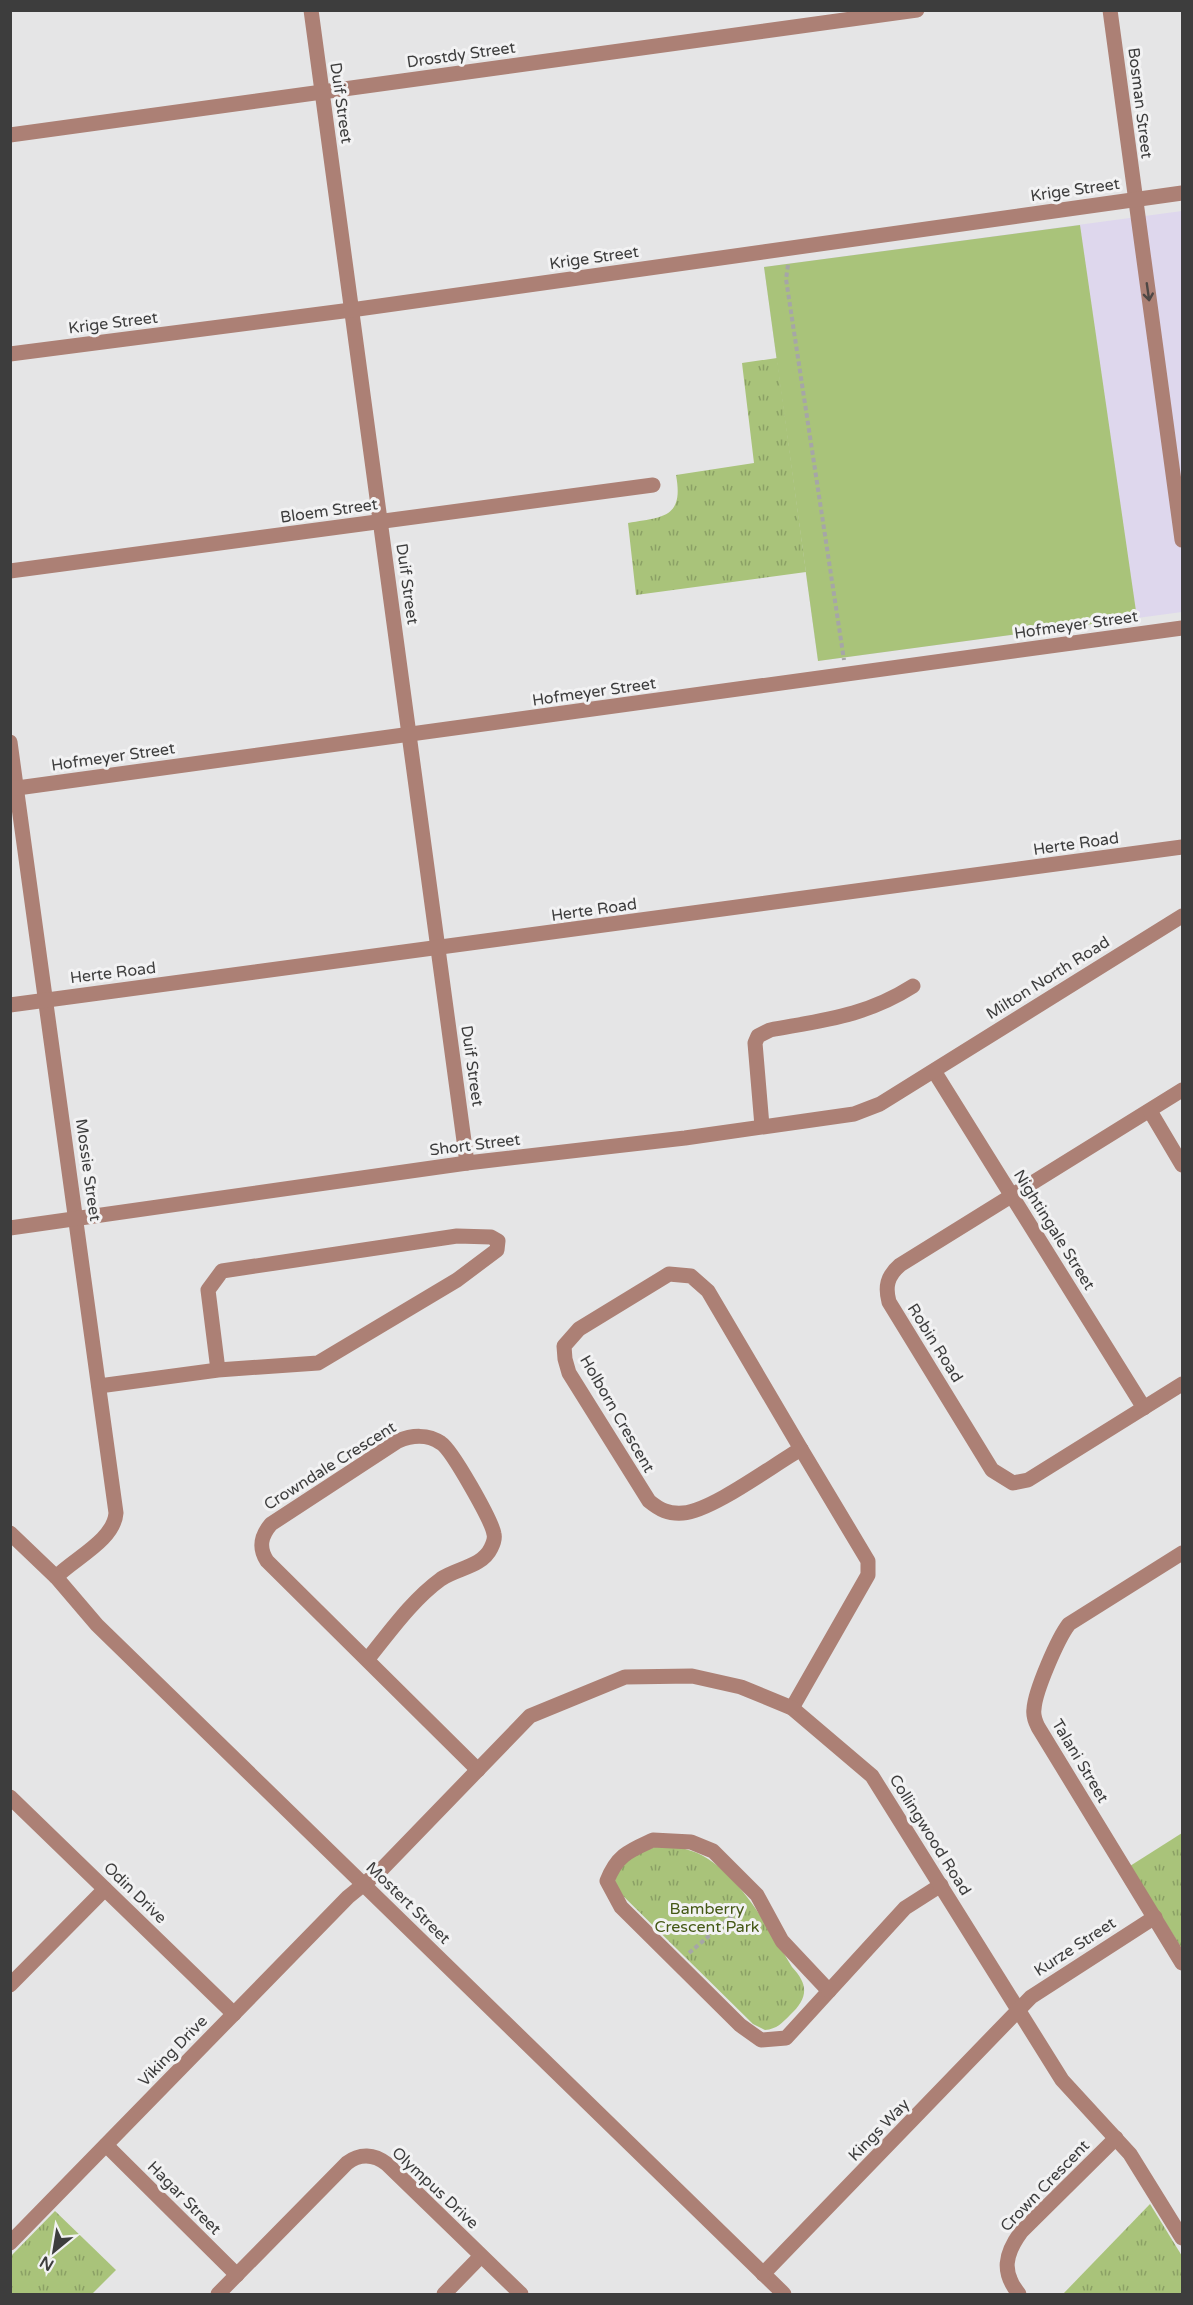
<svg xmlns="http://www.w3.org/2000/svg" width="1193" height="2305" font-family="'Varela Round',sans-serif">
<defs>
<pattern id="grass-tufts" width="24" height="20" patternUnits="userSpaceOnUse" patternTransform="scale(1.5)"><rect width="24" height="20" fill="#a9c37a"/><path d="M3 7l-1-3M5 7V3M7 7l1-3M15 17l-1-3M17 17v-4M19 17l1-3" fill="none" stroke="#8ba065"/></pattern>
</defs>
<rect width="100%" height="100%" fill="#e5e5e6"/>
<polygon fill="#ded7ed" points="1182,211 1182,612 818,661 764,267"/>
<g fill="url(#grass-tufts)">
<path d="M777 358 806 572 636 595 628 523C663 517 684 518 676 475L754 463 742 363Z"/>
<polygon points="1182,1833 1182,1949 1130,1866"/>
<path d="M657 1846C666 1847 677 1847 685 1849 733 1860 768 1928 792 1967 809 1985 808 1998 790 2015 782 2023 777 2029 765 2030L753 2024 615 1888C614 1858 633 1856 657 1846Z"/>
<polygon points="1150,2204 1182,2256 1182,2294 1063,2294"/>
<polygon points="55,2211 116,2270 92,2294 11,2294 11,2256"/>
</g>
<polygon fill="#a9c37a" points="1080,225 1137,618 818,661 764,267"/>
<g fill="none" stroke-linecap="round" stroke-linejoin="round">
<g stroke="#a6a6a7" stroke-width="4" stroke-dasharray="4.5 3" stroke-linecap="butt">
<polyline points="788,265 786,279 844,660"/>
<polyline points="689,1953 745,1905"/>
</g>
<g stroke="#ac8075" stroke-width="15">
<polyline points="311,10 467,1163"/>
<polyline points="1110,10 1182,540"/>
<polyline points="10,135 917,10"/>
<polyline points="10,354 351,310 1182,193"/>
<polyline points="10,571 653,485"/>
<path d="M10 742 116 1513C114 1540 75 1558 56 1577"/>
<polyline points="10,789 1182,628"/>
<polyline points="10,1005 1182,847"/>
<polyline points="934,1071 1144,1408"/>
<path d="M1182 1090 900 1265C887 1276 885 1287 889 1302L992 1470 1013 1483 1028 1480 1182 1384"/>
<polyline points="1150,1111 1182,1165"/>
<path d="M762 1126 755 1043 758 1036 770 1030C824 1020 866 1016 913 986"/>
<polyline points="10,1228 467,1163 685,1138 854,1114 880,1104 1182,916"/>
<path d="M669 1274 691 1276 708 1291 801 1449C773 1465 712 1511 683 1513 668 1514 660 1510 649 1501L569 1373 565 1359 564 1346 579 1329Z"/>
<polyline points="99,1386 218,1370 208,1290 222,1271 457,1236 491,1237 498,1241 497,1250 457,1280 318,1363 218,1370"/>
<polyline points="10,1533 56,1577 97,1625 784,2294"/>
<path d="M1182 1553 1069 1624C1058 1638 1035 1691 1034 1709 1033 1715 1035 1721 1038 1727L1182 1963"/>
<path d="M367 1660C389 1633 412 1600 441 1579 457 1568 482 1567 491 1548 493 1544 495 1538 494 1534 492 1521 452 1450 441 1443 428 1434 412 1435 398 1441L271 1524C261 1536 258 1547 267 1561L478 1770"/>
<polyline points="792,1708 868,1575 868,1561 801,1449"/>
<polyline points="10,1797 234,2014"/>
<path d="M653 1840 691 1842 713 1851 757 1895 782 1941 829 1991 786 2038 761 2040 740 2025 621 1907 607 1881C617 1855 629 1851 653 1840Z"/>
<polyline points="10,1985 105,1889"/>
<polyline points="829,1991 905,1908 941,1885"/>
<polyline points="106,2145 237,2275"/>
<polyline points="10,2243 348,1897 380,1871 530,1716 625,1677 692,1676 741,1687 792,1708 872,1776 1062,2080 1130,2154 1182,2238"/>
<polyline points="763,2274 1031,1997 1155,1917"/>
<path d="M218 2294 347 2163C360 2153 374 2154 387 2164L521 2294"/>
<polyline points="444,2294 481,2256"/>
<path d="M1019 2294C1001 2272 1005 2254 1021 2232L1116 2138"/>
</g>
</g>
<defs><path id="oneway-shaft" d="M-6 0H5M1.5-3L5.5 0L1.5 3" fill="none" stroke-width="1.6" stroke-linecap="round" stroke-linejoin="round" transform="scale(1.5)"/></defs>
<use stroke="#4e4745" href="#oneway-shaft" transform="translate(1148 292) rotate(82)"/>
<g text-anchor="middle" dominant-baseline="central" stroke-width="6" stroke-linejoin="round" paint-order="stroke">
<g font-size="16" fill="#3d3d3d" stroke="#f2f2f3">
<text transform="translate(461 55) rotate(-8)">Drostdy Street</text>
<text transform="translate(341 103) rotate(82)">Duif Street</text>
<text transform="translate(1140 103) rotate(83)">Bosman Street</text>
<text transform="translate(1075 190) rotate(-8)">Krige Street</text>
<text transform="translate(594 258) rotate(-8)">Krige Street</text>
<text transform="translate(113 323) rotate(-7)">Krige Street</text>
<text transform="translate(329 511) rotate(-8)">Bloem Street</text>
<text transform="translate(407 584) rotate(82)">Duif Street</text>
<text transform="translate(1076 625) rotate(-8)">Hofmeyer Street</text>
<text transform="translate(594 692) rotate(-8)">Hofmeyer Street</text>
<text transform="translate(113 757) rotate(-8)">Hofmeyer Street</text>
<text transform="translate(1076 844) rotate(-8)">Herte Road</text>
<text transform="translate(594 910) rotate(-8)">Herte Road</text>
<text transform="translate(113 973) rotate(-7)">Herte Road</text>
<text transform="translate(1048 978) rotate(-32)">Milton North Road</text>
<text transform="translate(472 1066) rotate(82)">Duif Street</text>
<text transform="translate(475 1145) rotate(-7)">Short Street</text>
<text transform="translate(88 1170) rotate(82)">Mossie Street</text>
<text transform="translate(1054 1230) rotate(58)">Nightingale Street</text>
<text transform="translate(935 1343) rotate(58)">Robin Road</text>
<text transform="translate(617 1414) rotate(60)">Holborn Crescent</text>
<text transform="translate(330 1466) rotate(-32)">Crowndale Crescent</text>
<text transform="translate(1080 1761) rotate(59)">Talani Street</text>
<text transform="translate(930 1835) rotate(58)">Collingwood Road</text>
<text transform="translate(135 1893) rotate(44)">Odin Drive</text>
<text transform="translate(408 1903) rotate(44)">Mostert Street</text>
<text transform="translate(1075 1947) rotate(-33)">Kurze Street</text>
<text transform="translate(173 2051) rotate(-46)">Viking Drive</text>
<text transform="translate(879 2130) rotate(-46)">Kings Way</text>
<text transform="translate(1045 2186) rotate(-46)">Crown Crescent</text>
<text transform="translate(435 2188) rotate(43)">Olympus Drive</text>
<text transform="translate(184 2198) rotate(45)">Hagar Street</text>
</g>
<g font-size="16" fill="#455916" stroke="#f2f2f3">
<text x="707" y="1909">Bamberry<tspan x="707" dy="18">Crescent Park</tspan></text>
</g>
</g>
<rect width="1193" height="2305" fill="none" stroke="#3d3d3d" stroke-width="24"/>
<g transform="translate(54 2251) rotate(210)" stroke="#f2f2f3" stroke-width="4.5" paint-order="stroke">
<path d="M0-4.5L10 22L0 15L-10 22Z" fill="#3d3d3d"/>
<text y="-9" font-size="16" font-weight="bold" text-anchor="middle" fill="#3d3d3d">N</text>
</g>
</svg>
